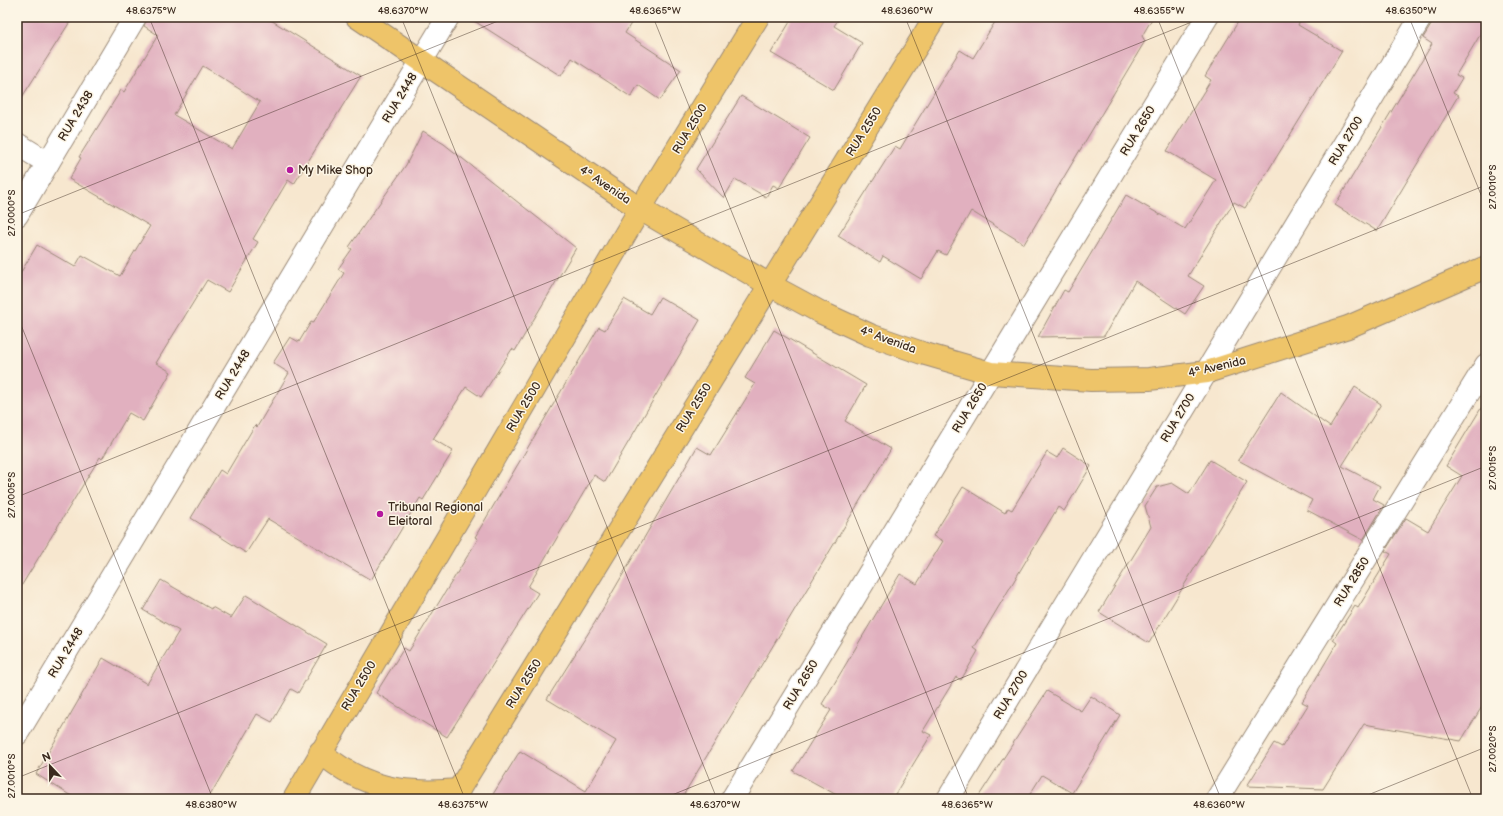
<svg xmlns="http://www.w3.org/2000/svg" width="1503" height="816" font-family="'Balsamiq Sans',sans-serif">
<rect width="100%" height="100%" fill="#fcf5e5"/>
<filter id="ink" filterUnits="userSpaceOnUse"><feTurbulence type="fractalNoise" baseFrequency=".025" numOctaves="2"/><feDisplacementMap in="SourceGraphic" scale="8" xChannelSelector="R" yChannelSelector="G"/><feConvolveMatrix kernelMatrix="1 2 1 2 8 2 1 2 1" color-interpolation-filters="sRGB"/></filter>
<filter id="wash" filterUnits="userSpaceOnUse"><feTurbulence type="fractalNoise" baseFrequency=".012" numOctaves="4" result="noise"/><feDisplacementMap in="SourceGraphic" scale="16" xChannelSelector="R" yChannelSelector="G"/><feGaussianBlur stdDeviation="0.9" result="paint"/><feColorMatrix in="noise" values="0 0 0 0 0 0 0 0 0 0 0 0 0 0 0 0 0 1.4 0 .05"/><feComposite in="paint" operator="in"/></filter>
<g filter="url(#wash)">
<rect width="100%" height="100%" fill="#f7e7cf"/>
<g id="blocks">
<g fill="#e1b0bf" fill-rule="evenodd">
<polygon points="17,17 73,17 17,105"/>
<path d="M147 17H266L361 76 294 184 288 180 253 239 258 242 228 292 207 280 156 363 171 372 143 421 129 413 102 459 100 457 17 593V279L37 245 75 267 82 255 120 276 150 226 69 179 81 158 79 157 121 90 124 92 158 35 144 26ZM203 66 260 102 232 149 174 115Z"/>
<polygon points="468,17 635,17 625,33 681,70 660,100 638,85 631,97 572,58 561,76"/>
<polygon points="793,17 840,17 834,26 862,43 834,90 771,53"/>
<polygon points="998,17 1153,17 1142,36 1145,41 1024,244 971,211 946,255 938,251 921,279 883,256 880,262 838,236 895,146 900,149 960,50 973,58"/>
<polygon points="1241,17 1302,17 1298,25 1342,51 1245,208 1234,202 1188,276 1204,286 1185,314 1135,281 1104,336 1038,337 1064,290 1068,292 1126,195 1185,229 1216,180 1167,151 1211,80 1205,76"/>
<polygon points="1436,17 1486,17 1486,25 1456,75 1462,78 1453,93 1458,96 1377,231 1335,205 1432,44 1423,38"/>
<polygon points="741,96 810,138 779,188 773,185 766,197 735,179 724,198 696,169"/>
<polygon points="423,131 444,144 576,248 515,351 512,349 481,397 466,387 433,439 453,451 423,500 420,498 371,580 268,519 246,553 191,518 220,470 226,474 255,425 257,427 289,373 273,363 290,337 299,342 311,322 313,323 344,273 338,269 352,249 349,247 406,165"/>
<polygon points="660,297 700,320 605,482 594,475 528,587 538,593 447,737 376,693 404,648 409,651 478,539 475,537 599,327 605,330 624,299 650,314"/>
<polygon points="774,330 866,385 845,421 891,449 681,799 490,799 520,751 586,791 616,741 547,699 594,624 697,447 711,455 755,384 745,378"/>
<polygon points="1355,387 1381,404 1342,466 1380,486 1373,499 1384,505 1363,540 1307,510 1312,500 1238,460 1281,392 1330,427"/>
<polygon points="1486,400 1486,700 1461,741 1364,724 1323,789 1247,786 1274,743 1282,747 1308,705 1302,702 1337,643 1333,640 1355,606 1358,608 1391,554 1385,551 1406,518 1428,531 1462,476 1446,466"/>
<polygon points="1063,448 1091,466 1064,511 1058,507 974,648 978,651 961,680 956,677 923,731 931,735 892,799 844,799 793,771 831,710 822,704 900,574 917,584 943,541 933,536 963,487 1005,513 1008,508 1012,510 1047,452 1057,458"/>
<polygon points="1210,460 1247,482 1149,643 1099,612 1151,527 1145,506 1157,487 1172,483 1189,494"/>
<polygon points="161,580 211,609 212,607 231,618 246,595 327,644 298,693 291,689 272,722 257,714 208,799 76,799 36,774 103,658 147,684 179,631 143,610"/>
<polygon points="1047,691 1081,711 1091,696 1120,715 1072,793 1042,775 1027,799 977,799"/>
</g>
</g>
</g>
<g filter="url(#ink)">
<use href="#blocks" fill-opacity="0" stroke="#998876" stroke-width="1"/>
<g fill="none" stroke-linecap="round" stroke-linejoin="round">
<g stroke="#998876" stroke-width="24">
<g id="minor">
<polyline points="17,144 48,163"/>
<polyline points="17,215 135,17"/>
<polyline points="17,734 448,17"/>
<polyline points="732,799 1207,17"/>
<polyline points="948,799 1421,17"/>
<polyline points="1217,799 1486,365"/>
</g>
</g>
<g stroke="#998876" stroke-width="24">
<g id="major">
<polyline points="357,17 640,209 770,285 820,312 870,335 922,353 991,373 1091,380 1149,379 1207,372 1348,327 1486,267"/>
<path d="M320 752C364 789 403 795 459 790"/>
<polyline points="294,799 640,209 758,17"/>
<polyline points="453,799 935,17"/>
</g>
</g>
<use href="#minor" stroke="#fff" stroke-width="22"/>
<use href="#major" stroke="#eec469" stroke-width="22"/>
</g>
</g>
<path fill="none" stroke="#3b2a1e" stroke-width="1" stroke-opacity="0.45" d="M149 17 465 799M401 17 717 799M653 17 969 799M905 17 1221 799M1157 17 1473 799M1409 17 1486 207M17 215 508 17M17 315 213 799M17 497 1204 17M17 778 1486 185M662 799 1486 466M1358 799 1486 747"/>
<g fill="#b5179e" stroke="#fcf5e5" stroke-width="1.5">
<circle cx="290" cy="170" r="4"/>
<circle cx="380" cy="514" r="4"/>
</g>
<g text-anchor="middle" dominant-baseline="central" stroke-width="3" stroke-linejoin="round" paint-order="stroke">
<g font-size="12" fill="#3b2a1e" stroke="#fcf5e5">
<text transform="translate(400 98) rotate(-59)">RUA 2448</text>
<text transform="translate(76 116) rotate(-59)">RUA 2438</text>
<text transform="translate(690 129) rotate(-59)">RUA 2500</text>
<text transform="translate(1138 131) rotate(-59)">RUA 2650</text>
<text transform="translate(864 132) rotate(-58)">RUA 2550</text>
<text transform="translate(1346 141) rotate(-59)">RUA 2700</text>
<text transform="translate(605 185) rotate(34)">4ª Avenida</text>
<text transform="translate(888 340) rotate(20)">4ª Avenida</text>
<text transform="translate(1217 367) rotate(-13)">4ª Avenida</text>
<text transform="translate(233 375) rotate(-59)">RUA 2448</text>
<text transform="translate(524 407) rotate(-59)">RUA 2500</text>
<text transform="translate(694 408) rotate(-58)">RUA 2550</text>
<text transform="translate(970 408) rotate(-59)">RUA 2650</text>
<text transform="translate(1178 418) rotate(-59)">RUA 2700</text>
<text transform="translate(1352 582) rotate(-58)">RUA 2850</text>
<text transform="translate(66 653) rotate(-59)">RUA 2448</text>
<text transform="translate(524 684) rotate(-58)">RUA 2550</text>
<text transform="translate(801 685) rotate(-59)">RUA 2650</text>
<text transform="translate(359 686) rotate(-59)">RUA 2500</text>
<text transform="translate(1011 695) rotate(-59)">RUA 2700</text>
</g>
<g font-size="12" fill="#3b2a1e" stroke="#fcf5e5" text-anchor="start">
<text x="298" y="170">My Mike Shop</text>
<text x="388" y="507">Tribunal Regional<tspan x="388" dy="14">Eleitoral</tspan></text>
</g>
</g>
<rect width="1503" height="816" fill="none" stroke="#fcf5e5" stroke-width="44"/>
<g transform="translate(50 766) rotate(338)" stroke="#fcf5e5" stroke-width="3" paint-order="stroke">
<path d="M0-3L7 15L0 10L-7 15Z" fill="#3b2a1e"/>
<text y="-6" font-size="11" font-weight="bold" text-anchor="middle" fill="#3b2a1e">N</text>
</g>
<rect x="22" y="22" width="1459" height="772" fill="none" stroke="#3b2a1e" stroke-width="1.5"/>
<g font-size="10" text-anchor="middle" fill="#3b2a1e">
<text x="151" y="14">48.6375°W</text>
<text x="403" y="14">48.6370°W</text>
<text x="655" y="14">48.6365°W</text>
<text x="907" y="14">48.6360°W</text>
<text x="1159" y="14">48.6355°W</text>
<text x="1411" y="14">48.6350°W</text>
<text transform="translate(1492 187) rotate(-90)" y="4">27.0010°S</text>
<text transform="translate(11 213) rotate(-90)" y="4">27.0000°S</text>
<text transform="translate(1492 468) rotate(-90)" y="4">27.0015°S</text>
<text transform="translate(11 495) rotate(-90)" y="4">27.0005°S</text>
<text transform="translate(1492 749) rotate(-90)" y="4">27.0020°S</text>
<text transform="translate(11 776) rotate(-90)" y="4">27.0010°S</text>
<text x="211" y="808">48.6380°W</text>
<text x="463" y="808">48.6375°W</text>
<text x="715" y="808">48.6370°W</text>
<text x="967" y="808">48.6365°W</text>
<text x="1219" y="808">48.6360°W</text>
</g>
</svg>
